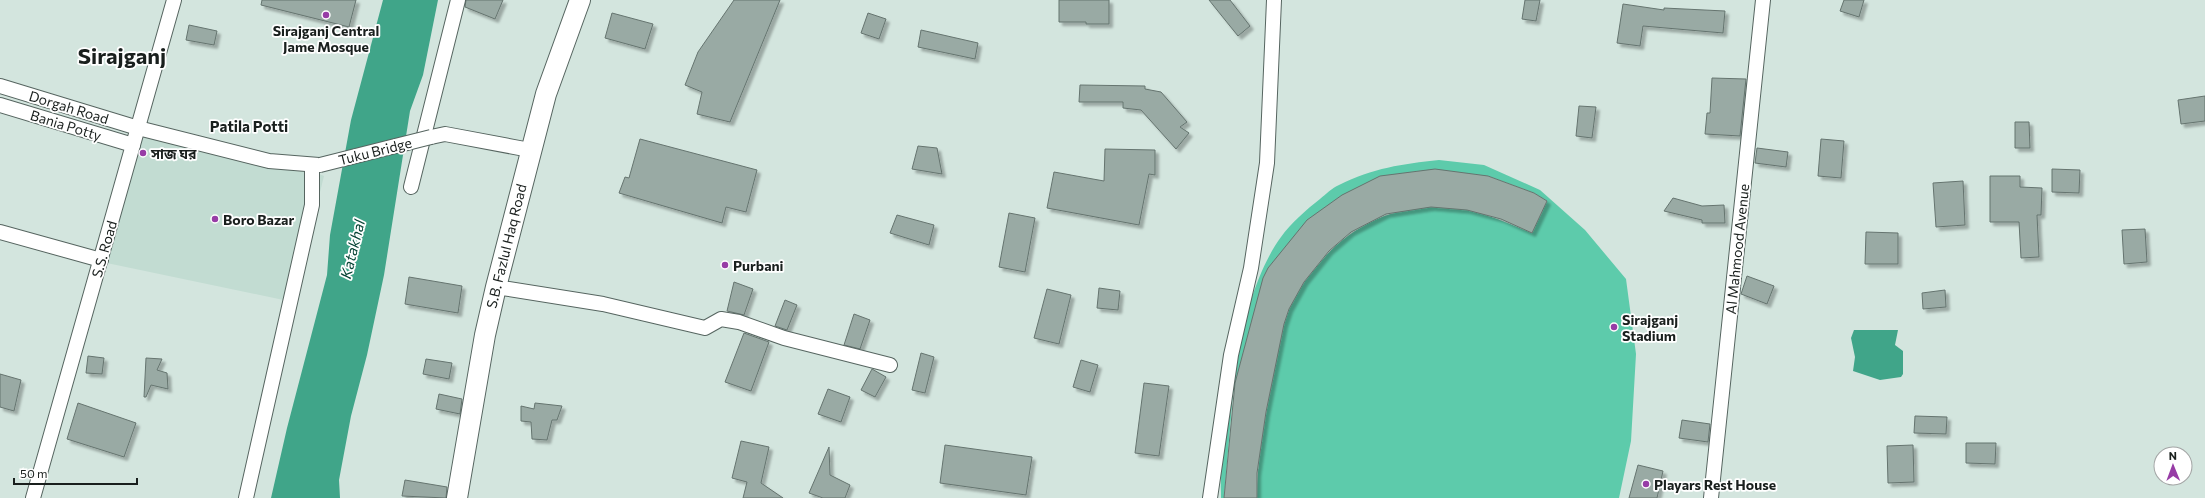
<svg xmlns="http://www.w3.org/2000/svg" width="2205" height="498" font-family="Commissioner,'Noto Sans Bengali',sans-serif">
<defs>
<filter id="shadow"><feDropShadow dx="3.5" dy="3.5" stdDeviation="1" flood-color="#0004"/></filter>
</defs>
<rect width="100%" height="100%" fill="#d3e5de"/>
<polygon fill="#c2dcd2" points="144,127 302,167 324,176 293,302 102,262"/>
<path fill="#5dcbab" d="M1439 160 1484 165 1540 190 1585 230 1626 279 1636 354 1631 441 1619 498H1257C1257 461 1264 424 1271 387 1276 362 1279 335 1289 310 1295 293 1306 279 1318 265 1353 220 1412 197 1469 210 1491 216 1511 224 1532 233L1547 201 1534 193 1488 176H1380L1246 343 1233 394 1224 498H1221C1220 427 1239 294 1281 237 1291 223 1306 210 1320 199 1326 194 1332 188 1339 185 1373 168 1402 164 1439 160Z"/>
<g fill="#40a589">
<polygon points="383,0 438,0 423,75 410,111 384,275 367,355 351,416 339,480 340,498 271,498 287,428 327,275 330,235 351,120"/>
<polygon points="1854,330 1898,330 1895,345 1903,351 1903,374 1901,377 1880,380 1853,371 1855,357 1851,338"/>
</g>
<g fill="#99aaa4" stroke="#65746f" filter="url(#shadow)">
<polygon points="262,0 356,0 349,27 261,5"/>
<polygon points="466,0 503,0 495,19 465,7"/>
<polygon points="734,0 780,0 730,122 697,114 702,92 685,85 698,52"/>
<polygon points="1059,0 1109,0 1109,24 1086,24 1086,22 1059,22"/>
<polygon points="1209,0 1230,0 1250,26 1238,36"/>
<polygon points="1525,0 1540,0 1536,21 1522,19"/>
<polygon points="1844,0 1864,0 1859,17 1840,11"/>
<polygon points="1623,4 1664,10 1664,8 1725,11 1723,33 1643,26 1640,46 1617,43"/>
<polygon points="612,13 653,24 645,49 605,38"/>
<polygon points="868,13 886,19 879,39 861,33"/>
<polygon points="189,25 217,31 214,45 186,40"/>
<polygon points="921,30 978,43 975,59 918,47"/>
<polygon points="1712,78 1746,79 1740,136 1705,134 1707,113 1710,113"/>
<polygon points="1080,85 1145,86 1145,89 1161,92 1187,122 1180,127 1189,133 1176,149 1141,110 1123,108 1123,102 1079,102"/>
<polygon points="2205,96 2205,121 2181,124 2178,100"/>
<polygon points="1579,106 1596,107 1592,138 1576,136"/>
<polygon points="2015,122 2029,122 2030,148 2015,148"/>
<polygon points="640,139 757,170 746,212 726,207 722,223 619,193 625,177 629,178"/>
<polygon points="1821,139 1844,141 1841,178 1818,176"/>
<polygon points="918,146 937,148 942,174 912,169"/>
<polygon points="1757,148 1788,152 1786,167 1755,163"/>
<polygon points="1105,149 1155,150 1155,175 1149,174 1139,225 1047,208 1054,172 1104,181"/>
<polygon points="1435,169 1488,176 1534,193 1547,201 1532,233 1501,219 1467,210 1431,207 1386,214 1351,232 1329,251 1304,282 1289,309 1284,324 1266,412 1257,473 1257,498 1224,498 1235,383 1263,278 1268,268 1307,220 1342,195 1380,176"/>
<polygon points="2052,169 2080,170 2079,193 2052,192"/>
<polygon points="1990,176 2020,176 2020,187 2042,188 2041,215 2037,215 2039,257 2021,258 2019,222 1990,222"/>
<polygon points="1963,181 1965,225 1936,227 1933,183"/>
<polygon points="1673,198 1702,206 1724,205 1725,223 1702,223 1702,220 1664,211"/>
<polygon points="1009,213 1035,218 1025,272 999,267"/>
<polygon points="897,215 934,225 929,245 890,233"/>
<polygon points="2145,229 2147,262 2124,264 2122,230"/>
<polygon points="1866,232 1898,233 1898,264 1865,264"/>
<polygon points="1747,276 1774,286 1767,304 1741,294"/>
<polygon points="409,277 462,286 458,313 405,304"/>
<polygon points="734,282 753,289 744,315 727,311"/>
<polygon points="1099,288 1120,291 1118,310 1097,308"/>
<polygon points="1047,289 1071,295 1059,344 1034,338"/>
<polygon points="1945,290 1946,307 1923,309 1922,293"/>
<polygon points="785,300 797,305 787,330 775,326"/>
<polygon points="854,314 870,320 860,349 844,345"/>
<polygon points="744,333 769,342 751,391 725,382"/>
<polygon points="921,353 934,357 925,393 912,390"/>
<polygon points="88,356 104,358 102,374 86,373"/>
<polygon points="146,358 162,359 157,370 167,373 168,389 151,385 146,397 144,397"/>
<polygon points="426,359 452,363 449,379 423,374"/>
<polygon points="1081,360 1098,365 1090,392 1073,387"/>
<polygon points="872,369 886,377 875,397 861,390"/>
<polygon points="0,374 21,380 14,411 0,407"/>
<polygon points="1144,383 1169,386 1159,456 1135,453"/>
<polygon points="828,389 850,397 841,422 818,414"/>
<polygon points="439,394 462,399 460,414 436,409"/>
<polygon points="78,403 136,423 124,457 67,439"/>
<polygon points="535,403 562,406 557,420 552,420 547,440 532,439 531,422 521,421 521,406 534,409"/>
<polygon points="1915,416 1947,417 1946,434 1914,433"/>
<polygon points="1682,420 1710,424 1708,442 1679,438"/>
<polygon points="741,441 769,447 761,483 783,498 743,498 747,482 732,478"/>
<polygon points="1966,443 1996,443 1995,464 1966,463"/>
<polygon points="945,445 1032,457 1026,495 940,483"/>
<polygon points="1913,445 1914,482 1888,483 1887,446"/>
<polygon points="829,447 830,475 850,485 845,498 823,498 809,493"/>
<polygon points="1638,465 1663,471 1657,498 1629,498"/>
<polygon points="405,480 447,487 446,498 402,496"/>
</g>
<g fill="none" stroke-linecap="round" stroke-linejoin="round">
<g stroke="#566560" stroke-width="16">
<g id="minor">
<polyline points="0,86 138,128 269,161 319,165"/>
<polyline points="0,105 133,145"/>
<polyline points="431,137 445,134 530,150"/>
<polyline points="411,187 458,0"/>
<polyline points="0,232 101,260"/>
<polyline points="496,287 603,304 705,328 721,319 739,322 784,338 890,365"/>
<polyline points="33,498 174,0"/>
<polyline points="246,498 312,205 312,165"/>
<polyline points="1210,498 1231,355 1251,268 1267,163 1274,0"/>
<polyline points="1711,498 1763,0"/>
</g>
</g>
<g stroke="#566560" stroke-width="22">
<polyline id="secondary" points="457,498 485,335 496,287 546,94 580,0"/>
</g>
<use href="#minor" stroke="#fff" stroke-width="14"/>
<use href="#secondary" stroke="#fff" stroke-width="20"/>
<g stroke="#566560" stroke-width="16" stroke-linecap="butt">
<polyline id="minor-bridge" points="320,165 431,137"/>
</g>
<use href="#minor-bridge" stroke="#fff" stroke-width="14"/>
</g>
<g fill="#973ca6" stroke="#fff" stroke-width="1.5">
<circle cx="326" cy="15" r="4"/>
<circle cx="143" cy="153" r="4"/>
<circle cx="215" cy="219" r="4"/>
<circle cx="725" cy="265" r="4"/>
<circle cx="1614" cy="327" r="4"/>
<circle cx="1646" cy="484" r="4"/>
</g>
<g text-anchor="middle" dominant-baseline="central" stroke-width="3.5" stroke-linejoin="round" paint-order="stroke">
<g font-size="14" font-weight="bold" fill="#191f1d" stroke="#fff" text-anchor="start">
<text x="326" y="30" text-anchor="middle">Sirajganj Central<tspan x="326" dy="16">Jame Mosque</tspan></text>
<text x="151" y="153">সাজ ঘর</text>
<text x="223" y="219">Boro Bazar</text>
<text x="733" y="265">Purbani</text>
<text x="1622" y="319">Sirajganj<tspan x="1622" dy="16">Stadium</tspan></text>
<text x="1654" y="484">Playars Rest House</text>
</g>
<g font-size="14" fill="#191f1d" stroke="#fff">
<text transform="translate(69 107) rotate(17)">Dorgah Road</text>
<text transform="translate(66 125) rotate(17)">Bania Potty</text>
<text transform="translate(375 151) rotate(-14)">Tuku Bridge</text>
<text transform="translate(506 246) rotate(-76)">S.B. Fazlul Haq Road</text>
<text transform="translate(104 249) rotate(-74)">S.S. Road</text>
<text transform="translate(1737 249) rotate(-84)">Al Mahmood Avenue</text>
</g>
<g font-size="15" font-weight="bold" fill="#191f1d" stroke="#fff">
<text x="249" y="126">Patila Potti</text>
</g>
<g font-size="15" font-style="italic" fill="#074435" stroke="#fff">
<text transform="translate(352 249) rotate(-76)">Katakhal</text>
</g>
<g font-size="22" font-weight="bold" fill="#191f1d" stroke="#fff">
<text x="122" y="55">Sirajganj</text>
</g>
</g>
<g transform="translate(2173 466) rotate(359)"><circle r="19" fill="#ffffff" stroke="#a3a5a5"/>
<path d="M0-3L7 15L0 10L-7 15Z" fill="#973ca6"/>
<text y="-6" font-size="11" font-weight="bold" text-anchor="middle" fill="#191f1d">N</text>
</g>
<path d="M14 478v6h123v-6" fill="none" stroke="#191f1d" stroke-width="2"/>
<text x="20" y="478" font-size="12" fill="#191f1d" stroke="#ffffff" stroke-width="3" paint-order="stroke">50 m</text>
</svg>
